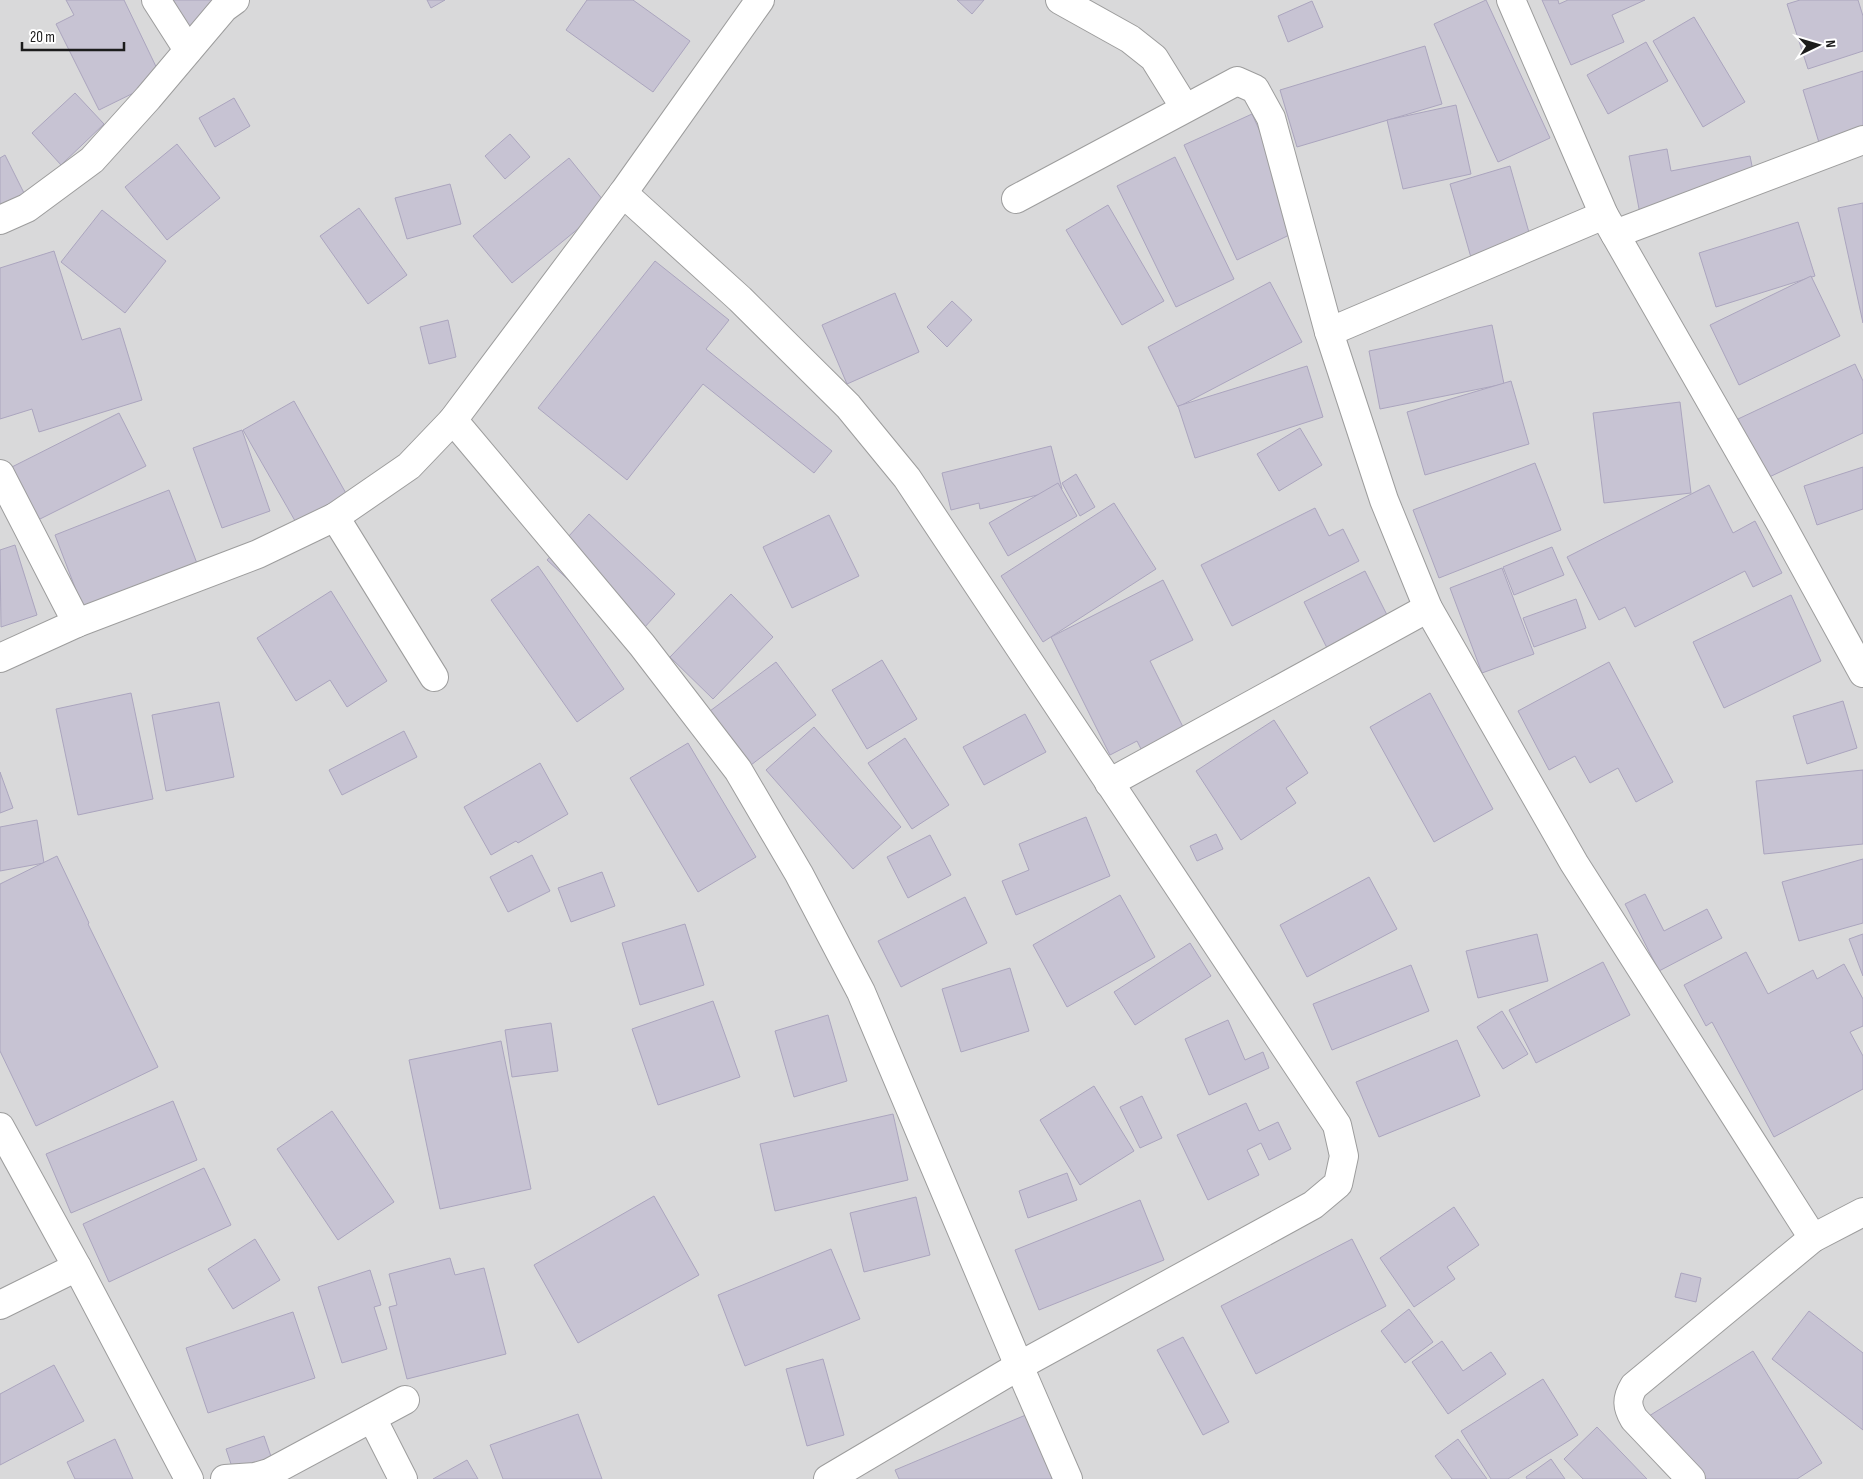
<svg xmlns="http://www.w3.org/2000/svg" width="1863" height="1479" font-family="'Sofia Sans Condensed',sans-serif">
<rect width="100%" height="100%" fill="#e7e2ed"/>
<rect fill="#d9d9da" x="0" y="0" width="1863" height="1479"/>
<g fill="#c7c3d3" stroke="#aba5be">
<polygon points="66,0 124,0 162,79 99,110 56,24 74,15"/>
<polygon points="166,0 235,0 182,33"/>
<polygon points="427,0 445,0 431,8"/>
<polygon points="587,0 633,0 690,41 653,92 566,30"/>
<polygon points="957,0 984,0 972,14"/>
<polygon points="1486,0 1550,138 1498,162 1434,24"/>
<polygon points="1542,0 1558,0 1559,4 1568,0 1645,0 1612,15 1624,42 1571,65"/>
<polygon points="1800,0 1858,0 1863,16 1863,51 1808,69 1787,4"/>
<polygon points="1312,1 1323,27 1288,42 1278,16"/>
<polygon points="1694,17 1745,102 1703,127 1653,41"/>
<polygon points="1646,42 1668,81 1608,114 1587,75"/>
<polygon points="1425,46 1442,104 1297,147 1280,90"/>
<polygon points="1863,71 1863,147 1824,159 1803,90"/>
<polygon points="75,93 104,124 61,165 32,133"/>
<polygon points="234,98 250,126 215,147 199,118"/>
<polygon points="1456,105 1471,174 1403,189 1387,120"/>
<polygon points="1252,114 1304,228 1237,260 1184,145"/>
<polygon points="510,134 530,157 505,179 485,156"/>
<polygon points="177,144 220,198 167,240 125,187"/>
<polygon points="1667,149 1671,171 1750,156 1757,191 1640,214 1629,156"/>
<polygon points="5,155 34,213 0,231 0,158"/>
<polygon points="1175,157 1234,279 1176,307 1117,186"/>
<polygon points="569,158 607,205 512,283 473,236"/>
<polygon points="1510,166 1534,250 1474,268 1450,184"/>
<polygon points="450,184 461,224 407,239 395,198"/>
<polygon points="1863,203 1863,323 1838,208"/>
<polygon points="1108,205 1164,301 1122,325 1066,230"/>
<polygon points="359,208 407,275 368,304 320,236"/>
<polygon points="102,210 166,261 125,313 61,262"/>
<polygon points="1798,222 1815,276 1716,307 1699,253"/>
<polygon points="54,251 82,340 120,328 142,400 39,432 32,409 0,419 0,268"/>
<polygon points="655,261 729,320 706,349 832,451 814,473 703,384 627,480 538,408"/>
<polygon points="1811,276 1840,336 1739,385 1710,325"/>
<polygon points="1270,282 1302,342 1178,407 1148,347"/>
<polygon points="895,293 919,352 847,384 822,325"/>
<polygon points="952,301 972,320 947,347 927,327"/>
<polygon points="448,320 456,357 429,364 420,327"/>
<polygon points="1492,325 1504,384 1380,409 1369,351"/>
<polygon points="1855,364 1863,381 1863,433 1765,479 1738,419"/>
<polygon points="1307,366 1323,417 1195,458 1178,406"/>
<polygon points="1511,381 1529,444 1425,475 1407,412"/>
<polygon points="294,401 352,504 302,533 243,430"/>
<polygon points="1680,402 1691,493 1604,503 1593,413"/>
<polygon points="119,413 146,466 28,525 2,472"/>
<polygon points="1300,428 1322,465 1279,491 1257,454"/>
<polygon points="242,430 270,511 222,528 193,448"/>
<polygon points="1051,446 1062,489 980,509 979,503 951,510 942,473"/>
<polygon points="1535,463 1561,530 1439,578 1413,510"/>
<polygon points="1863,467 1863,509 1817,525 1804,486"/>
<polygon points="1076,474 1095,507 1080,516 1062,483"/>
<polygon points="1058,483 1077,516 1008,556 989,523"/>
<polygon points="1709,485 1733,533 1755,521 1782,573 1753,587 1745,571 1635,627 1625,607 1599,620 1567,557"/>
<polygon points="169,490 198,566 84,611 55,535"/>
<polygon points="1114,503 1156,569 1043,642 1001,576"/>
<polygon points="1315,508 1329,536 1343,529 1359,561 1232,626 1201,565"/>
<polygon points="589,514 675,594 633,640 547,560"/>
<polygon points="829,515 859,576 792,608 763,547"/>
<polygon points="15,545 37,615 1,627 0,550"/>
<polygon points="1552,547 1564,575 1514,595 1503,567"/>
<polygon points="538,566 624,689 577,722 491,600"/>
<polygon points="1502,568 1534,654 1482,673 1450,588"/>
<polygon points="1365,571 1392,625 1331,656 1304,602"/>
<polygon points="1163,580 1193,640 1150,661 1190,741 1148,763 1137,741 1110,755 1051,637"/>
<polygon points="331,591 387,681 347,707 330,680 296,701 257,638"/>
<polygon points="731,594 773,637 713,699 670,657"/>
<polygon points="1791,595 1821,661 1724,708 1693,642"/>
<polygon points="1576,599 1586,628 1534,647 1523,618"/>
<polygon points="882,660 917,719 867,749 832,690"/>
<polygon points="776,662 816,715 751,765 710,711"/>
<polygon points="1609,662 1673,782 1636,802 1618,768 1590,783 1575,756 1549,770 1518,711"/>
<polygon points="131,693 153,799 78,815 56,709"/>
<polygon points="1430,693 1493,809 1434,842 1370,727"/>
<polygon points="1843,701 1857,748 1807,764 1793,716"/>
<polygon points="219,702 234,777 166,791 152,715"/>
<polygon points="1025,714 1046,752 984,785 963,747"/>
<polygon points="1274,720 1308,773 1286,788 1296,803 1241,840 1196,771"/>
<polygon points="814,727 901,827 853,869 766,770"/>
<polygon points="404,731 417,757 342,795 329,770"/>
<polygon points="905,738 949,805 912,829 868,763"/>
<polygon points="688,743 756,857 698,892 630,778"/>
<polygon points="540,763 568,814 518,843 516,841 491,855 464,807"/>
<polygon points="1863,770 1863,844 1764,854 1756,781"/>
<polygon points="0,772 13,808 0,813"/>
<polygon points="1086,817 1110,876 1016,915 1002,881 1029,870 1019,844"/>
<polygon points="37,820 44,863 0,871 0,827"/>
<polygon points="1216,834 1223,849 1197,861 1190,846"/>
<polygon points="930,835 951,875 908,898 887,857"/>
<polygon points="532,855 550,891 508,912 490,877"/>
<polygon points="57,856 89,923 88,924 158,1067 36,1126 0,1051 0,884"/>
<polygon points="1863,859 1863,923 1799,941 1782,882"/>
<polygon points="602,872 615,906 571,922 558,888"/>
<polygon points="1369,877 1397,929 1307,977 1280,925"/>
<polygon points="1645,894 1664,931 1707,909 1722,938 1659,971 1625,904"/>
<polygon points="1120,895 1155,957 1067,1007 1033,945"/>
<polygon points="965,897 987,943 901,987 878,941"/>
<polygon points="685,924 704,985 640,1005 622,943"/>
<polygon points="1537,934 1548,981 1478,998 1466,951"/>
<polygon points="1863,934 1863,976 1849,939"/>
<polygon points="1190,943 1211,976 1135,1025 1114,992"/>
<polygon points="1746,952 1768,994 1813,970 1817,979 1844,964 1863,999 1863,1026 1850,1032 1863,1056 1863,1089 1774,1137 1712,1022 1706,1026 1684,985"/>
<polygon points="1603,962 1630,1015 1536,1063 1509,1010"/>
<polygon points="1411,965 1429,1011 1332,1050 1313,1004"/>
<polygon points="1010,968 1029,1031 961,1052 942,989"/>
<polygon points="713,1001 740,1077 658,1105 632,1029"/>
<polygon points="1502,1011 1528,1054 1503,1069 1477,1027"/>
<polygon points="828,1015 847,1081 794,1097 775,1031"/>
<polygon points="1228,1020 1245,1060 1263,1052 1269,1068 1209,1095 1185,1039"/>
<polygon points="551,1023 558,1071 512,1077 505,1030"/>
<polygon points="1457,1040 1480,1096 1379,1137 1356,1082"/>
<polygon points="501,1041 531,1189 440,1209 409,1060"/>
<polygon points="1094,1086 1134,1151 1080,1185 1040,1120"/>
<polygon points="1142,1096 1162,1138 1140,1148 1120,1107"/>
<polygon points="173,1101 197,1160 71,1213 46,1154"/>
<polygon points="1246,1103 1259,1131 1278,1122 1291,1149 1269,1160 1261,1143 1247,1150 1259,1175 1208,1200 1177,1135"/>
<polygon points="332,1111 394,1202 338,1240 277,1149"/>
<polygon points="893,1114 908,1180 775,1211 760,1144"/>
<polygon points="204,1168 231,1225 109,1282 83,1224"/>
<polygon points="1067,1173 1077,1200 1028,1218 1019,1191"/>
<polygon points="654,1196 699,1275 578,1343 534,1265"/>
<polygon points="916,1197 930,1255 864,1272 850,1213"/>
<polygon points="1140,1200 1164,1260 1039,1310 1015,1250"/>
<polygon points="1454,1207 1479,1245 1447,1267 1455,1279 1414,1307 1380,1258"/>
<polygon points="255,1239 280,1280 233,1309 208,1269"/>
<polygon points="1352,1239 1386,1306 1256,1374 1221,1306"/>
<polygon points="831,1249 860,1319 745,1366 718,1295"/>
<polygon points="450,1258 455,1275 484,1268 506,1354 407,1379 389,1307 397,1305 389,1274"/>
<polygon points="370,1270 381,1305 374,1307 387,1349 342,1363 318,1287"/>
<polygon points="1681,1273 1701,1278 1696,1302 1675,1297"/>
<polygon points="1409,1309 1433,1342 1405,1363 1381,1331"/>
<polygon points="1809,1311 1863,1353 1863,1430 1772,1359"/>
<polygon points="293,1312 315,1378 208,1413 186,1348"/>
<polygon points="1183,1337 1229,1422 1203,1435 1157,1350"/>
<polygon points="1442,1341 1463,1371 1491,1352 1506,1374 1448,1414 1412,1362"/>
<polygon points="1753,1351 1822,1463 1797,1479 1689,1479 1649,1416"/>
<polygon points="823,1359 844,1435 807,1446 786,1369"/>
<polygon points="54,1365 84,1421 0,1465 0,1394"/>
<polygon points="1543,1379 1578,1435 1508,1479 1491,1479 1461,1431"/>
<polygon points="1040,1409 1069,1479 899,1479 895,1470"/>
<polygon points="578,1414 602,1479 503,1479 490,1445"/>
<polygon points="1597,1427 1647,1479 1583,1479 1564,1459"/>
<polygon points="264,1436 276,1471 236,1479 226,1449"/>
<polygon points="115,1439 133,1479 75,1479 67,1462"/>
<polygon points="1458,1439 1487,1479 1452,1479 1435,1456"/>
<polygon points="1551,1459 1565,1479 1527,1479 1526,1477"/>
<polygon points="467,1460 478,1479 433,1479"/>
</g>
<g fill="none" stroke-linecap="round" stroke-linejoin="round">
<g stroke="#9d9d9d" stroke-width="30">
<g id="minor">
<polyline points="156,0 188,50"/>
<polyline points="1060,0 1130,39 1154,58 1185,108"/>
<polyline points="1511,0 1604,215 1780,522 1863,673"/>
<polyline points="623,193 740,299 848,406 907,478 1337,1125 1344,1156 1338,1184 1313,1205 1019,1366 828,1479"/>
<polyline points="1016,199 1237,81 1255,89 1271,118 1329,332 1384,500 1428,608 1574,863 1813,1238"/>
<polyline points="0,220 27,208 92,160 148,98 224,8 235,0"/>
<polyline points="1615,234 1863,140"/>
<polyline points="1329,332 1604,215"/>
<polyline points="453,420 642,645 738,770 799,874 861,992 1019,1366 1068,1479"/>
<polyline points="0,474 77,623"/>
<polyline points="335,517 434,677"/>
<polyline points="1109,783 1428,608"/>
<polyline points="0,1305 77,1267"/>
<polyline points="372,1418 403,1479"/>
<polyline points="225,1479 255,1477 269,1473 405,1400"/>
<path d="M1691 1479 1634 1419C1627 1407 1626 1399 1634 1386L1813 1238 1863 1212"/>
</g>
</g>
<g stroke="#9d9d9d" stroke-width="30">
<g id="tertiary">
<polyline points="0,658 77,623 258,554 335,517 409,466 453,420 623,193 760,0"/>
<polyline points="0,1127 77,1267 189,1479"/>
</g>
</g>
<use href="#minor" stroke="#fff" stroke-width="28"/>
<use href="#tertiary" stroke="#fff" stroke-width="28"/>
</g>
<g transform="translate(1818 45) rotate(85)" stroke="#ffffff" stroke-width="4" paint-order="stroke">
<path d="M0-4L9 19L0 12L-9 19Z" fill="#1c1c1c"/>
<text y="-8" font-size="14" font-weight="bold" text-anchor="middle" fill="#1c1c1c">N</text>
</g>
<path d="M22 42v8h102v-8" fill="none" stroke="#1c1c1c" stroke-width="2.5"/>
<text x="30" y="42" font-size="15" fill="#1c1c1c" stroke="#ffffff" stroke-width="4" paint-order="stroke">20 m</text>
</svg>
